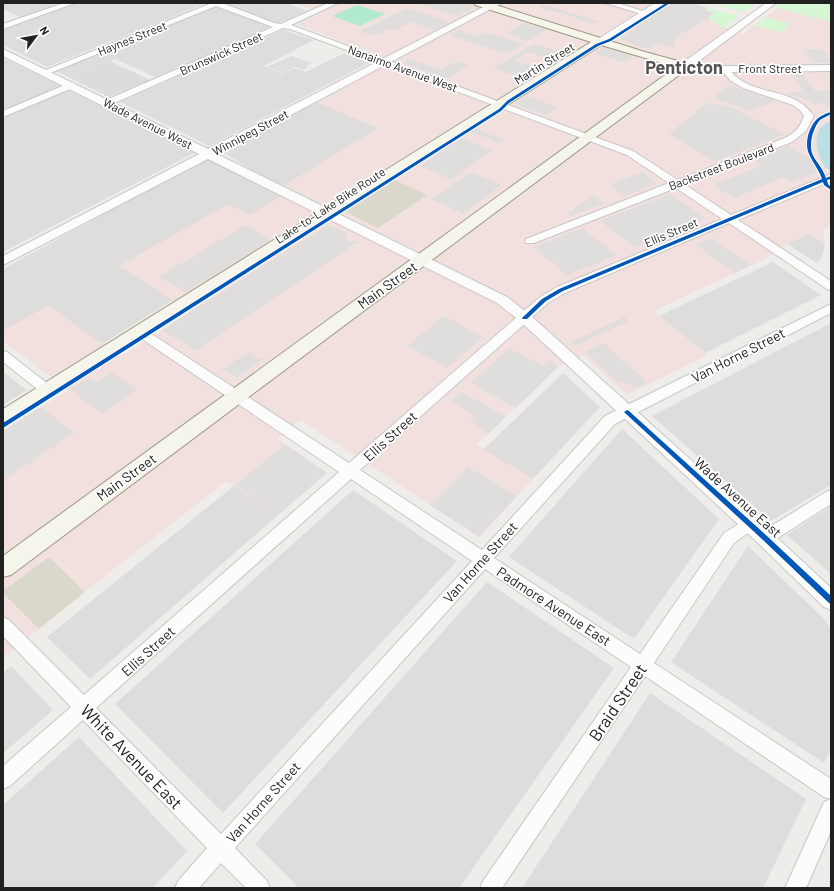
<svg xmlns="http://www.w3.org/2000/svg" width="834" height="891" font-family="Barlow,sans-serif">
<rect width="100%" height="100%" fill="#efedea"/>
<g fill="#dedddb">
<polygon points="3,3 51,3 56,6 22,18 3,9"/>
<polygon points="78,3 207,3 47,67 3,45 3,30"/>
<polygon points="225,3 286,3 307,11 155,77 115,59 70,78 56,71"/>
<polygon points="283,30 314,40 264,66 282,74 295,68 306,72 345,53 371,62 209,146 120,102"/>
<polygon points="3,58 193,152 194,153 3,252"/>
<polygon points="315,101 378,128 283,187 289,192 250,215 119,266 173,300 102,344 48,306 3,331 3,269 215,153 274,183 224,153"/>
<polygon points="691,116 748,149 715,162 668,134"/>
<polygon points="809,234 825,244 822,257 817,263 787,244"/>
<polygon points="773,262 821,295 705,353 659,316"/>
<polygon points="831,323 831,485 771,521 652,416"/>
<polygon points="3,372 27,390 3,405"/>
<polygon points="564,374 600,407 533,479 483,450 561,375"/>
<polygon points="622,429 719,519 634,639 509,557"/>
<polygon points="235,485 278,515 90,679 47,637"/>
<polygon points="353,490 457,561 223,813 115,704"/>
<polygon points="831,506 831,574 787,535"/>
<polygon points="748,546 821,616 831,629 831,749 824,763 671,662"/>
<polygon points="487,582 614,668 459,888 299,888 255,844"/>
<polygon points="11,666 53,710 3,753 3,673"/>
<polygon points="650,693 806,799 763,888 522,888"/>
<polygon points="79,737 187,851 153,888 3,888 3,805"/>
</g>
<g fill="#f2e0df" fill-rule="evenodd">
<path d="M295 3H691L708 8 705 10 714 13 708 17 716 25 743 34 777 8 831 22V227L823 230 825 244 809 234 787 244 767 258 653 311 707 355 627 395 583 355 557 367 476 445 533 479 479 537 301 420 278 439 327 473 278 515 226 481 85 592 49 557 3 591V432L68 390 3 341V331L48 306 121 357 191 311 119 266 228 204 251 215 289 192 282 187 378 128 315 101 393 61 297 24 322 12ZM691 116 747 148V149L715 162 669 134Z"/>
<polygon points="3,593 39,629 3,657"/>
</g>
<polygon fill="#dddcdb" points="110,61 150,80 109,97 70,78"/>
<g fill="#dad8cb">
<polygon points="395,180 427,195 378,228 346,212"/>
<polygon points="49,557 85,592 39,629 3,593 3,591"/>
</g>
<g fill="#d6f6d4">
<polygon points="711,3 757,3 744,12"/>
<polygon points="784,3 831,3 831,22 777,8"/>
<polygon points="708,8 739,16 723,28 721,27 708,18 713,13 704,10"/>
<polygon points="765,17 789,23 789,25 780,32 754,26"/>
</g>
<polygon fill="#b1eace" points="357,5 385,14 360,26 332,16"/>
<g fill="#dfdedd">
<polygon points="426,3 465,3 471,5 473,8 458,16 423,5"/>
<polygon points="672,3 691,3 708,8 705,10 714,13 708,17 710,20 705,20 680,34 674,42 674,48 657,43 650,48 645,48 632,44 627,40 621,40 619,38 633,30 639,29 634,28"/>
<polygon points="544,5 598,21 592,24 562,13 544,10 546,9 539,7"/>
<polygon points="408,8 449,22 435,30 412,22 396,30 387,29 381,32 385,33 382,35 377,33 369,35 360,31"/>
<polygon points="525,23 547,29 528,41 506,33"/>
<polygon points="459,30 477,36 485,32 524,44 507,54 449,35"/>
<polygon points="534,44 567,54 556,61 528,52 515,60 542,70 526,79 493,68"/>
<polygon points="604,46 633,56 623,62 594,53"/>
<polygon points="803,49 822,49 831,60 831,63 814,63"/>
<polygon points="292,56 312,63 306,66 308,67 303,70 295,67 282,73 267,67"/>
<polygon points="406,58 442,70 458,61 469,65 446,79 406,64"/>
<polygon points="257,64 261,66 227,90 224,89 237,80 234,78 236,76 235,76 249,70 247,69"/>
<polygon points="210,66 225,73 204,83 189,76"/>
<polygon points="265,68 288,76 274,83 254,75"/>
<polygon points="791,73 802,73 815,91 831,90 831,107 823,102 815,105 802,98 788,94 793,92 804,92"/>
<polygon points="728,85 768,98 775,101 750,111 713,98"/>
<polygon points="527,96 557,107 545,115 515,104"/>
<polygon points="707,103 723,105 737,109 784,135 748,149 691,116"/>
<polygon points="211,116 239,129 209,144 180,131"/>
<polygon points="474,128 505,140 499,143 469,131"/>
<polygon points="461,138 492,150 451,180 420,166"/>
<polygon points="789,146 812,159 819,171 793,182 784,177 734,198 713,185 762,165 755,160"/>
<polygon points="471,172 501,185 463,214 431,199"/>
<polygon points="643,172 656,184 624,196 611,186 613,183"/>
<polygon points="115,179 120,180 141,179 65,215 57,211 102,189 99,186"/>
<polygon points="670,194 706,218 635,248 600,221"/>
<polygon points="592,195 605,203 571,216 568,214"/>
<polygon points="245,225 272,240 185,292 159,277"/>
<polygon points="328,225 347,233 346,235 348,241 359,241 196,351 162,330"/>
<polygon points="582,228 617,255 567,275 533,247"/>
<polygon points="712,238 751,265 735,273 696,245"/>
<polygon points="135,302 151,312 121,329 106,319"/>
<polygon points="444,316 483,337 447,368 407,346"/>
<polygon points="624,317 629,321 576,346 571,342"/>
<polygon points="603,343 647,382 635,388 630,384 618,382 585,352"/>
<polygon points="509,348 543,366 550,360 558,367 516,408 471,383"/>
<polygon points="248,352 258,358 264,359 237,378 223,369"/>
<polygon points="111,372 137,390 102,414 69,389 90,377 97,382"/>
<polygon points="461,392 501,414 506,417 489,433 470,421 476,416 451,401"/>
<polygon points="41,407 74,433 4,480 3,431"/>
<polygon points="285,444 327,473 278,515 235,485"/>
<polygon points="468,467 517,496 479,537 430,505"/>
</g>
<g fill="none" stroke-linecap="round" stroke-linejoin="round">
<path fill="#badfe5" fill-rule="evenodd" d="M831 122V170L826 168C816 155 809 127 831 122Z"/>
<g stroke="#c8c7c6" stroke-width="2">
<g id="minor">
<polygon points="64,3 75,3 3,29 3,24"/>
<path d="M212 3H222L274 23 281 24 328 3H338L291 25 633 151 678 180 785 138C795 133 801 126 804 116L801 111 793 105 743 88 731 81 722 71 721 69 722 67H728C731 71 734 76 739 79 763 96 794 88 814 116L806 131 792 142 684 184 731 215 831 174V181L738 220 831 281V290L827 289 729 223 565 293 548 303 360 470 482 550 605 416 831 304V313L615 424 494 558 640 654 724 533 745 520 750 518 755 520 758 524 755 528 734 543 654 663 831 779V831L806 888H785L824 802 831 799 824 797 645 676 502 888H480L483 881 631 667 485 569 235 848 267 881 270 888H246L221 863 199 888H175L178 881 207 848 83 720 10 786 3 789V766L71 707 3 636V617L9 620 84 695 339 472 136 335 134 332 136 329H144L349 463 540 297 557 287 722 219 676 188 534 243H526L525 241 526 239 669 183 627 155 290 29 283 28 110 105H104L103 103 104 101 273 27 216 6 48 74 45 75 41 72ZM351 479 472 561 221 834 96 708Z"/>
<polygon points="605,3 617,3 649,13 645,15"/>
<polygon points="72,82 76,85 75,87 3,117 3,111"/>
<polygon points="3,351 7,352 52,387 54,390 52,393 47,395 42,393 3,362"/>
<polygon points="831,490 831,504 770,543 765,544 760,543 757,538 760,533 826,492"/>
</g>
</g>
<g stroke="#c8c7c6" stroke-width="2">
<g id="tertiary">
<polygon points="491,3 502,3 217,154 507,297 530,315 772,533 831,588 831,610 824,607 758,543 520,321 497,303 208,159 3,265 3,256 199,154 3,56 3,49 208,149"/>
<polygon points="655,3 665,3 603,43 597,43 595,41"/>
<polygon points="766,3 776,3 695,64 725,66 831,65 831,71 725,72 681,68 680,66 681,64"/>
</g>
</g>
<g stroke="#9a9a80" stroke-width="2">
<polygon id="secondary" points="474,3 489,3 645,52 689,64 691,66 11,575 3,577 3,556 676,67 601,45 10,423 3,425 3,409 591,42 475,5"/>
</g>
<use href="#minor" fill="#fdfcfc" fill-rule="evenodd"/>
<use href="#tertiary" fill="#fdfcfc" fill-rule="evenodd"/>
<use href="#secondary" fill="#f5f5ec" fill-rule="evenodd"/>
<g stroke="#fff" stroke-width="2">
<g id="cycleway">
<polygon points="666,3 670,3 611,41 598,46 509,103 501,111 3,428 3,423 499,109 507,101 596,44 609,39"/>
<path d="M831 112V114C828 116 823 118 820 120 813 128 809 143 812 153 815 161 823 168 826 178L831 176V179L827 180 828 184 831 187V190L824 185 823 182 563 291 546 301 527 319H523L522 318 523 317 542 299 559 289 822 179C819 170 813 163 809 154 804 143 809 127 817 119 820 116 827 113 831 112Z"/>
<polygon points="627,410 629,411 767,536 831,596 831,604 829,603 763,540 625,413 624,412"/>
</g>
</g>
<use href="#cycleway" fill="#0057b8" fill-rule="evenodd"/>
</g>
<g text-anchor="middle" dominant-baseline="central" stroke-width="3.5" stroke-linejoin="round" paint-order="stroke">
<g font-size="12" fill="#212121" stroke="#fff">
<text transform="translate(132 38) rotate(-22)">Haynes Street</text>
<text transform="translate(221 53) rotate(-24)">Brunswick Street</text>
<text transform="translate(544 63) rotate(-32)">Martin Street</text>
<text transform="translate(403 68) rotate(20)">Nanaimo Avenue West</text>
<text x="770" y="68">Front Street</text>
<text transform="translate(148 123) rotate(27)">Wade Avenue West</text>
<text transform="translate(250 132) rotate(-28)">Winnipeg Street</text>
<text transform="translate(721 166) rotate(-21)">Backstreet Boulevard</text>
<text transform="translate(330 205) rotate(-33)">Lake-to-Lake Bike Route</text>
<text transform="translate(671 232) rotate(-23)">Ellis Street</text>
</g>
<g font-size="14" fill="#212121" stroke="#fff">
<text transform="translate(387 285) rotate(-36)">Main Street</text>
<text transform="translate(738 355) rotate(-27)">Van Horne Street</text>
<text transform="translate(390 436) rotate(-42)">Ellis Street</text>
<text transform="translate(126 477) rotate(-36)">Main Street</text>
<text transform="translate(738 497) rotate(42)">Wade Avenue East</text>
<text transform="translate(480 562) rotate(-48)">Van Horne Street</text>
<text transform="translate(554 606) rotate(33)">Padmore Avenue East</text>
<text transform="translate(148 651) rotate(-42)">Ellis Street</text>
<text transform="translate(263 802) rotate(-48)">Van Horne Street</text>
</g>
<g font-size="17" fill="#212121" stroke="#fff">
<text transform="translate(617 702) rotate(-56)">Braid Street</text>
<text transform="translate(132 756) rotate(46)">White Avenue East</text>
</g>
<g font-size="18" font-weight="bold" fill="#545454" stroke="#fff">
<text x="684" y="67">Penticton</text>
</g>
</g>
<rect width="834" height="891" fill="none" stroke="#212121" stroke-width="8"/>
<g transform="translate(36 36) rotate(58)" stroke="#ffffff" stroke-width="3" paint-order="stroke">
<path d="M0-3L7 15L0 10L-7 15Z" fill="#212121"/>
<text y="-6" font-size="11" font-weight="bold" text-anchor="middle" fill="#212121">N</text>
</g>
</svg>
